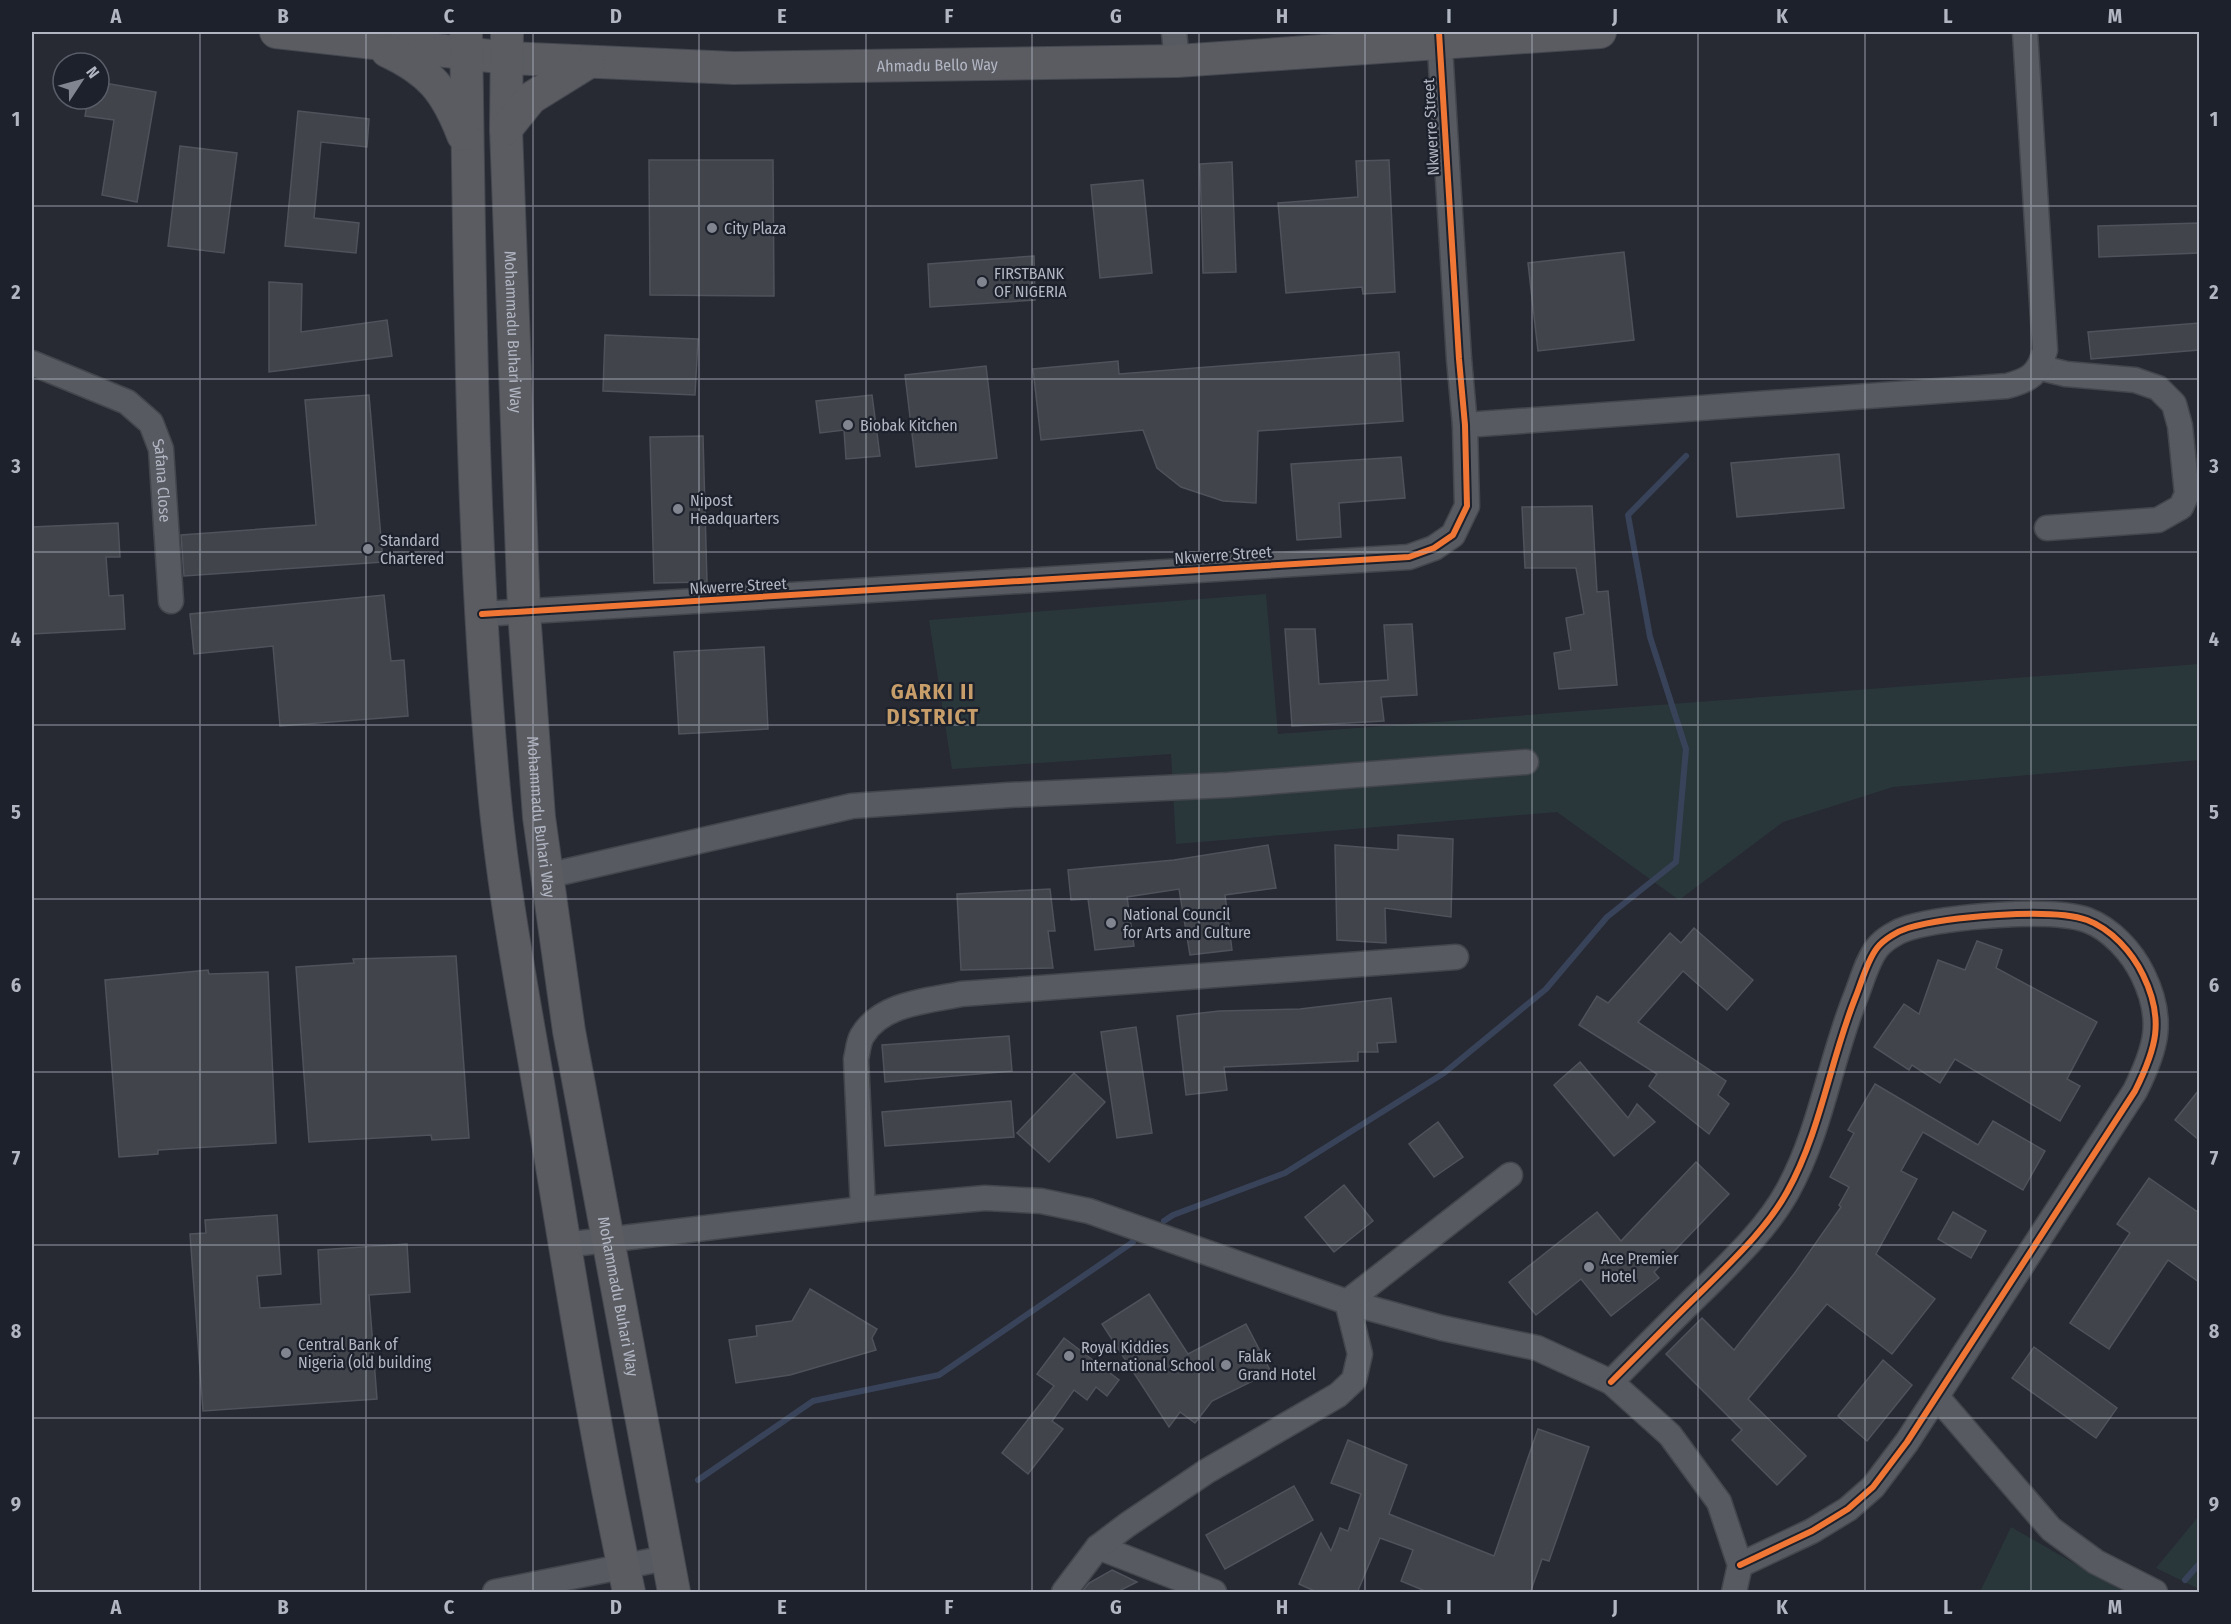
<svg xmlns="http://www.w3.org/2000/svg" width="2231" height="1624" font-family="'Fira Sans Condensed',sans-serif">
<rect width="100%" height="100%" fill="#272a32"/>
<g fill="#29373b">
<polygon points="1266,594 1278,734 2199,664 2199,760 1893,787 1783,822 1679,900 1557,812 1176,844 1171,754 952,769 929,620"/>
<polygon points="2199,1516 2199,1589 2156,1568"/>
<polygon points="2011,1527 2124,1592 1980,1592"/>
</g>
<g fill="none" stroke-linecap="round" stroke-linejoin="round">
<g stroke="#38435a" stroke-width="6">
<polyline points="1164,1221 1173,1215 1285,1173 1444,1073 1546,989 1607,917 1676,862 1686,749 1650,637 1628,515 1686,456"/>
<polyline points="698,1480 813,1401 939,1375 1133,1242"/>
<polyline points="2185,1580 2200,1563"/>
</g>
</g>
<g fill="#41444b" stroke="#4f525a" stroke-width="1.5">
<polygon points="99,82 156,92 137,202 102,195 114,120 85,116 88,99 99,99"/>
<polygon points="298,111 369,119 367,147 321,142 314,218 359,223 356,253 285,246"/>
<polygon points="180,146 237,153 224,253 168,246"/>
<polygon points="649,160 773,160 774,296 650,295"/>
<polygon points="1389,160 1395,292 1363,294 1362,287 1286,293 1278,203 1358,197 1356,161"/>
<polygon points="1232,162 1236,272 1203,273 1200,164"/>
<polygon points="1143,180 1152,273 1100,278 1091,185"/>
<polygon points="2199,223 2199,253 2099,257 2098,226"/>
<polygon points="1624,252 1634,340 1538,351 1528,263"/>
<polygon points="1034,256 1035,300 930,307 928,264"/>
<polygon points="269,282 302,284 301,332 387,320 392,356 269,372"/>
<polygon points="2199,323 2199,350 2091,359 2088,332"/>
<polygon points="605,335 698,339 695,395 603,391"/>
<polygon points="1399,352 1403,421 1258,431 1256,503 1223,501 1181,487 1157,468 1143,430 1041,440 1033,369 1118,361 1119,374"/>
<polygon points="986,366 997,458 916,467 905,375"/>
<polygon points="369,395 383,562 184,576 181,535 316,525 305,400"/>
<polygon points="872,395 880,456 846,459 844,430 820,433 816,401"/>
<polygon points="703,436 707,582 654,583 650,437"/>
<polygon points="1839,454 1844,508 1737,517 1731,463"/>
<polygon points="1401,457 1405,498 1339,503 1341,537 1297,540 1291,464"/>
<polygon points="1592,506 1597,592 1608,591 1617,685 1559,689 1554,653 1571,650 1566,618 1584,614 1576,568 1525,568 1522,507"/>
<polygon points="118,523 120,557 106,557 109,596 123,595 125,629 32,634 32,527"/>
<polygon points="384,595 391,661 404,660 408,716 280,726 273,646 194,654 190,614"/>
<polygon points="1412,624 1417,695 1381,697 1384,721 1292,726 1285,629 1315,629 1319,684 1388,680 1384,625"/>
<polygon points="764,647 768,729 679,734 674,652"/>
<polygon points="1398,835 1453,839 1451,917 1385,908 1386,943 1337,940 1335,845 1398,850"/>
<polygon points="1268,845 1276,888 1225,895 1232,950 1190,955 1179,889 1127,897 1134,946 1095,950 1088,899 1071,900 1068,870 1174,860"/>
<polygon points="1050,889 1055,931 1048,931 1053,968 961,970 957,894"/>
<polygon points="1694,928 1753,980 1727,1010 1683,971 1638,1022 1726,1081 1718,1095 1729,1104 1709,1134 1649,1086 1657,1074 1579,1025 1597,996 1608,1003 1670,933 1681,943"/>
<polygon points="1977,941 2002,950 1996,968 2097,1022 2067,1079 2080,1086 2060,1121 1955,1059 1940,1083 1912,1065 1909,1070 1874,1047 1904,1004 1919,1014 1938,960 1965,970"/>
<polygon points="456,956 469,1138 432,1140 431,1135 309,1142 296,967 354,963 353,959"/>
<polygon points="208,970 209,974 268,972 276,1143 158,1150 158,1154 119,1157 105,980"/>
<polygon points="1391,998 1396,1042 1377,1043 1378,1052 1358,1052 1358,1061 1224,1067 1227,1090 1186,1095 1177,1016 1219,1011 1300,1009"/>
<polygon points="1136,1027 1152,1133 1117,1138 1101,1032"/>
<polygon points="1009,1036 1012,1071 885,1082 882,1045"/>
<polygon points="1580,1062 1628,1118 1637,1104 1655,1122 1614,1156 1554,1085"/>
<polygon points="1074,1073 1105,1102 1049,1162 1017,1133"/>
<polygon points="1875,1084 1978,1145 1993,1121 2045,1151 2023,1190 1923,1132 1901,1171 1917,1179 1876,1254 1935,1299 1892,1354 1827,1304 1748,1399 1806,1456 1777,1485 1732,1440 1742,1430 1666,1354 1702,1318 1734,1350 1794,1274 1841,1207 1839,1205 1849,1187 1830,1177 1854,1133 1848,1130"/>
<polygon points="2199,1090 2199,1140 2175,1120"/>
<polygon points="1011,1101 1014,1137 885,1146 882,1112"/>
<polygon points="1438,1122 1463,1157 1434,1177 1409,1144"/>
<polygon points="1696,1162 1729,1194 1654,1272 1659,1278 1611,1316 1581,1279 1536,1315 1509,1282 1597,1212 1621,1241"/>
<polygon points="2149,1178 2199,1213 2199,1282 2168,1260 2109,1349 2070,1323 2130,1233 2117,1224"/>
<polygon points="1344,1185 1373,1221 1334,1252 1305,1217"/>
<polygon points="1953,1212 1986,1231 1971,1258 1938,1239"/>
<polygon points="277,1215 281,1274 257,1276 260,1308 321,1304 318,1250 407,1244 410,1292 369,1295 377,1399 203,1411 190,1234 206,1233 205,1220"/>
<polygon points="810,1289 877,1329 872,1338 876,1350 790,1375 736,1383 729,1340 757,1336 756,1326 792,1321"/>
<polygon points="1149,1294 1188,1354 1246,1324 1271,1372 1212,1401 1195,1423 1180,1412 1169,1427 1102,1324"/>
<polygon points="1064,1338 1119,1380 1107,1396 1096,1387 1087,1400 1074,1390 1052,1421 1063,1429 1028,1474 1002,1453 1054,1386 1037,1374"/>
<polygon points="2034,1347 2117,1408 2096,1438 2012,1378"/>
<polygon points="1883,1360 1912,1385 1867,1441 1838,1416"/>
<polygon points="1538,1429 1589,1447 1549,1561 1542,1559 1530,1593 1430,1593 1401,1581 1413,1550 1380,1538 1357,1593 1319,1593 1299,1584 1321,1533 1331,1551 1340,1528 1348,1531 1361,1494 1331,1483 1348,1440 1407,1465 1389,1514 1494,1556"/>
<polygon points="1294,1486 1313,1520 1225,1569 1206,1535"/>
<polygon points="1112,1570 1137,1582 1115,1593 1081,1593 1089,1583"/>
</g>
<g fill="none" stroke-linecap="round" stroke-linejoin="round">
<g stroke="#43464c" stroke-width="27">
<g id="minor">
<polyline points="1174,32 1177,61"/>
<path id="s1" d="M32 363 127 402 151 423 161 449 171 601"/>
<polyline points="2041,368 2066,374 2135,380 2158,388 2174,404 2180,426 2187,494 2181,507 2158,520 2047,528"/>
<path d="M1465 425 2007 386C2030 380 2039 374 2045 350L2025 32"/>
<polyline points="482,614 1409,557 1434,548 1453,535 1467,506 1465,425 1459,359 1439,32"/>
<polyline points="546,876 852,806 1009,795 1228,785 1526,762"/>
<path d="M863 1209 856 1059C858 1052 858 1043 862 1036 881 1003 928 1001 961 994L1456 957"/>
<polyline points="565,1245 863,1209 985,1198 1041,1201 1089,1211 1347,1302 1442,1328 1537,1348 1611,1382 1670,1435 1719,1502 1740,1565 1734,1592"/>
<path d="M1611 1382C1642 1351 1673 1319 1705 1288 1734 1259 1767 1228 1787 1192 1821 1131 1830 1060 1856 996 1862 981 1867 961 1877 948 1884 939 1898 931 1908 928 1946 917 2050 907 2087 920 2111 929 2132 952 2143 975 2165 1020 2156 1049 2135 1091L1907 1442 1873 1487 1848 1509 1812 1531 1740 1565"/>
<polyline points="1937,1397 2051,1529 2096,1562 2155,1592"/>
<polyline points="1098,1547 1214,1592"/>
<polyline points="495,1592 666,1558"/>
<polyline points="1064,1592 1098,1547 1127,1525 1207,1471 1338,1395 1354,1380 1360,1354 1347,1302 1510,1175"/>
</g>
</g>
<g stroke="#45474f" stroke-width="34">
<g id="major">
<path id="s2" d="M276 32 508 58 734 68 1177 61 1600 32"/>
<path d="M466 32C470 284 471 538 494 790 504 900 526 1009 544 1118 570 1276 595 1436 629 1592"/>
<path id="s3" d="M507 32 506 129 524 612 539 817 569 1031 674 1592"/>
<path d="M387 51C430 71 446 91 463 135"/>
<polyline points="506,129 531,98 589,62"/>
</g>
</g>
<use href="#minor" stroke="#575a61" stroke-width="24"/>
<use href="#major" stroke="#5a5c62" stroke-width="32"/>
<g stroke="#1c212c" stroke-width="10">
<g id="cycleway">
<polyline points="482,614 1409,557 1434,548 1453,535 1467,506 1465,425 1459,359 1439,32"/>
<path d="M1611 1382C1642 1351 1673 1319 1705 1288 1734 1259 1767 1228 1787 1192 1821 1131 1830 1060 1856 996 1862 981 1867 961 1877 948 1884 939 1898 931 1908 928 1946 917 2050 907 2087 920 2111 929 2132 952 2143 975 2165 1020 2156 1049 2135 1091L1907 1442 1873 1487 1848 1509 1812 1531 1740 1565"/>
</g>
</g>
<use href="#cycleway" stroke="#f07635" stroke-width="6"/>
</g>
<path fill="none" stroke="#b2b6c3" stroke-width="1.5" stroke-opacity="0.55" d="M200 32V1592M366 32V1592M533 32V1592M699 32V1592M866 32V1592M1032 32V1592M1199 32V1592M1365 32V1592M1532 32V1592M1698 32V1592M1865 32V1592M2031 32V1592M32 206H2200M32 379H2200M32 552H2200M32 725H2200M32 899H2200M32 1072H2200M32 1245H2200M32 1418H2200"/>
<g fill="#818590" stroke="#1c212c" stroke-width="2">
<circle cx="712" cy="228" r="6"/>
<circle cx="982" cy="282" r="6"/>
<circle cx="848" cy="425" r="6"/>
<circle cx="678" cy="509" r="6"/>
<circle cx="368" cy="549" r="6"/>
<circle cx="1111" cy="923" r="6"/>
<circle cx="1589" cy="1267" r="6"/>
<circle cx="286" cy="1353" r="6"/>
<circle cx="1069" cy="1356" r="6"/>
<circle cx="1226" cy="1365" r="6"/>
</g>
<g text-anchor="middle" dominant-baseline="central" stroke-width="4.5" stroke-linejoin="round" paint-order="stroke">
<g font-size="16" fill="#b2b6c3" stroke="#1c212c">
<text stroke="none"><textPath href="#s2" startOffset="663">Ahmadu Bello Way</textPath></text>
<text transform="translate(1431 127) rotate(-93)">Nkwerre Street</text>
<text stroke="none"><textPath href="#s3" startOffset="300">Mohammadu Buhari Way</textPath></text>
<text stroke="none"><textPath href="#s1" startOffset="194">Safana Close</textPath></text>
<text transform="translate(1223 555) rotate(-4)">Nkwerre Street</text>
<text transform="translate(738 586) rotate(-3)">Nkwerre Street</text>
<text stroke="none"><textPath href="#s3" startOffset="786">Mohammadu Buhari Way</textPath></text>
<text stroke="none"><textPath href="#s3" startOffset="1272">Mohammadu Buhari Way</textPath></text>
</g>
<g font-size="16" fill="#b2b6c3" stroke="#1c212c" text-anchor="start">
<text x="724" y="228">City Plaza</text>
<text x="994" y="273">FIRSTBANK<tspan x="994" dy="18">OF NIGERIA</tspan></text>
<text x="860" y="425">Biobak Kitchen</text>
<text x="690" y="500">Nipost<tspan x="690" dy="18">Headquarters</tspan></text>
<text x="380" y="540">Standard<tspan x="380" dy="18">Chartered</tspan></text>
<text x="1123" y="914">National Council<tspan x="1123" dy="18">for Arts and Culture</tspan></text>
<text x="1601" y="1258">Ace Premier<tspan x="1601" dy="18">Hotel</tspan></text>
<text x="298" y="1344">Central Bank of<tspan x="298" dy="18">Nigeria (old building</tspan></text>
<text x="1081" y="1347">Royal Kiddies<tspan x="1081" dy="18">International School</tspan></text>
<text x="1238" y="1356">Falak<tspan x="1238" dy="18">Grand Hotel</tspan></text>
</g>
<g font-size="22" font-weight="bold" letter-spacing="1.5" fill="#c79d69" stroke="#1c212c">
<text x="933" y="691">GARKI II<tspan x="933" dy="25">DISTRICT</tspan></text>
</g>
</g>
<rect width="2231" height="1624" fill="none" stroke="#1c212c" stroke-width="66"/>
<g transform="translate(81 81) rotate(54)"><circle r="28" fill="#1c212c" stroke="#585d68" stroke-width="1.5"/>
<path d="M0-4.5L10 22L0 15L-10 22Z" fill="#818590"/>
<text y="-9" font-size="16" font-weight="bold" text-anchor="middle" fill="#b2b6c3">N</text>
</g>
<rect x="33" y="33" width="2165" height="1558" fill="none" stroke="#b2b6c3" stroke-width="2"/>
<g font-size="20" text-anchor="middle" font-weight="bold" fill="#b2b6c3">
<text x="116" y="23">A</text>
<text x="283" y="23">B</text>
<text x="449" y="23">C</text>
<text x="616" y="23">D</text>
<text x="782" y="23">E</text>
<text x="949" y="23">F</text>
<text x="1116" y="23">G</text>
<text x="1282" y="23">H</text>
<text x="1449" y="23">I</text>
<text x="1615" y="23">J</text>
<text x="1782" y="23">K</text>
<text x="1948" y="23">L</text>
<text x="2115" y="23">M</text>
<text x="16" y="126">1</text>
<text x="2214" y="126">1</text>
<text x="16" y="299">2</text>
<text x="2214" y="299">2</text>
<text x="16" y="473">3</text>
<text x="2214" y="473">3</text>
<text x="16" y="646">4</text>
<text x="2214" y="646">4</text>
<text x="16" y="819">5</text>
<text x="2214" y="819">5</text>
<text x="16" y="992">6</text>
<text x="2214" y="992">6</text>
<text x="16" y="1165">7</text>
<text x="2214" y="1165">7</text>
<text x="16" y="1338">8</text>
<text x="2214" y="1338">8</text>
<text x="16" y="1511">9</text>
<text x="2214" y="1511">9</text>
<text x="116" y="1614">A</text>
<text x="283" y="1614">B</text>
<text x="449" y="1614">C</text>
<text x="616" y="1614">D</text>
<text x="782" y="1614">E</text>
<text x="949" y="1614">F</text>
<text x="1116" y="1614">G</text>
<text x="1282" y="1614">H</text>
<text x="1449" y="1614">I</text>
<text x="1615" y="1614">J</text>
<text x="1782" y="1614">K</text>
<text x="1948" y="1614">L</text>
<text x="2115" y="1614">M</text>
</g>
</svg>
